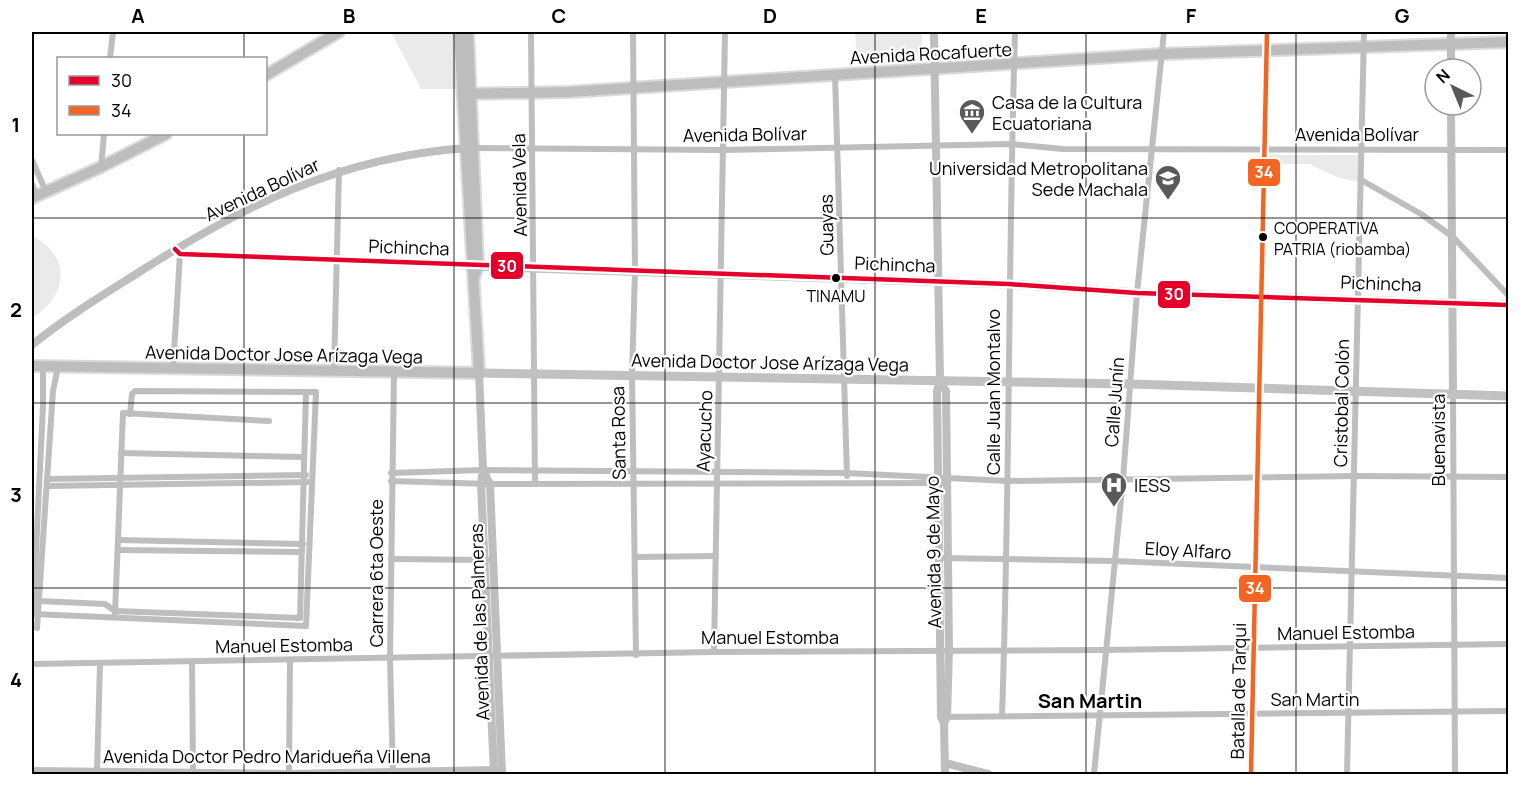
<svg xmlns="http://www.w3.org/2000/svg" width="1540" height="806" font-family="Manrope,sans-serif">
<rect width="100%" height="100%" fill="#fff"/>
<g fill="#eaeaea">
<polygon points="391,32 456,32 459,89 421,89"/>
<polygon points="855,32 922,32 922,56 857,59"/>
<polygon points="1268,155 1358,155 1358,182 1337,177 1309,164 1268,164"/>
<path d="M32 236C73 256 67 297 32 318Z"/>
</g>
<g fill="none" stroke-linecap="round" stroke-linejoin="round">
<g stroke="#dbdbdb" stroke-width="14">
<g id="primary">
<polyline points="468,32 478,266 475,275"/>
<polyline points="266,75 339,32"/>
<polyline points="464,94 568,92 1161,54 1508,42"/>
<polyline points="32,198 101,167 166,134"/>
<polyline points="32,366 479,373 459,32"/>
</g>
</g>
<g stroke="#bebebe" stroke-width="6">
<polyline points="531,32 535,483"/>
<polyline points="633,32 635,271 632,376 636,655"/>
<polyline points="110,58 113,32"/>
<polyline points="835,74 847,476"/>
<polyline points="474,148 722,150 1010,144 1063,149 1508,150"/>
<polyline points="32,160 46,192"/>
<polyline points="101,167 104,134"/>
<polyline points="1363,181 1421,214 1453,237 1508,295"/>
<polyline points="32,184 37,196"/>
<polyline points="175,249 180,254 471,265"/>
<polyline points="43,367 43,406 33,614 306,626 316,392 135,391 132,394 130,414"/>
<polyline points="173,369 180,254"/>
<polyline points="334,371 339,170"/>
<polyline points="1453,394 1455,774"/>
<polyline points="121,453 304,457"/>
<polyline points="391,473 483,470 846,473 1008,481 1355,476 1508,477"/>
<polyline points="47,479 306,475"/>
<polyline points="391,481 490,484 943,483"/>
<polyline points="47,486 312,482"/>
<polyline points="118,540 303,544"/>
<polyline points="118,550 302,552"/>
<polyline points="636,557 716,556"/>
<polyline points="938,558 1114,561 1508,578"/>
<polyline points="391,559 487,560"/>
<polyline points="39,601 105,604 115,611 300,618 306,392"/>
<polyline points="115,614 123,413 269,421"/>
<polyline points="37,628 53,391 58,367"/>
<polyline points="714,652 725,32"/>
<polyline points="192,661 193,774"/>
<polyline points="32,664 714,652 1105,650 1508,644"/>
<path d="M1002 716C1010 488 1008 260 1015 32"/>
<polyline points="945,717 1508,711"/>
<polyline points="32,770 289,773 496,769"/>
<polyline points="97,773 100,663"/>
<polyline points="289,774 290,660"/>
<polyline points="393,774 390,659 394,372"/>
<polyline points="1094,774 1123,479 1137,293 1164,32"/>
<polyline points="1251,774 1267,32"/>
<polyline points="1347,774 1364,32"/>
</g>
<g stroke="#bebebe" stroke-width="8">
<polyline points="934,32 940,381 937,391 941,717 944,723 945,774"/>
<polyline points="1451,32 1451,69"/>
<polyline points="1451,105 1453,394"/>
<path d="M32 345C64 319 98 298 133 276 240 207 340 156 469 148"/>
<polyline points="479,373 483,470 481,484 494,774"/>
<polyline points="940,381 946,391 949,649 947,717 944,723"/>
<polyline points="483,470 490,484 502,774"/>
<polyline points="945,763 988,774"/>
</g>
<g stroke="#c1c1c1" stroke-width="9">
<polyline points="473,266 1009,284 1137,293 1508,305"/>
<polyline points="479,373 1131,384 1508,396"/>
</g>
<use href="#primary" stroke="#bdbdbd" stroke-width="10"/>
<g stroke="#fff" stroke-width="9">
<polyline id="bus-1" points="175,249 180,254 1009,284 1137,293 1508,305"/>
</g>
<g stroke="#fff" stroke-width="9">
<polyline id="bus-2" points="1251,774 1267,32"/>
</g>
<use href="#bus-1" stroke="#e4002b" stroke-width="4.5"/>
<use href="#bus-2" stroke="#f26522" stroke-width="4.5"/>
</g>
<path fill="none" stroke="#000" stroke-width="1.5" stroke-opacity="0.55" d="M244 32V58M454 32V774M665 32V774M875 32V774M1086 32V774M1296 32V774M244 134V774M32 218H1508M32 403H1508M32 588H1508"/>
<defs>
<g id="museum-pin" transform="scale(1.35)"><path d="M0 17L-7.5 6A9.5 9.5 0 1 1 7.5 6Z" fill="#595959" stroke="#fff"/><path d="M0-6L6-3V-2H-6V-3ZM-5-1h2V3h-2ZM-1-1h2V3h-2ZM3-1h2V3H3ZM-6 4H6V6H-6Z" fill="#fff"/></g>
<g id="university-pin" transform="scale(1.35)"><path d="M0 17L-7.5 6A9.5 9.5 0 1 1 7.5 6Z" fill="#595959" stroke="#fff"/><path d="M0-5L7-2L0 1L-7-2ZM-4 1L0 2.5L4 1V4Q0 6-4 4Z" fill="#fff"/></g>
<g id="hospital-pin" transform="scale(1.35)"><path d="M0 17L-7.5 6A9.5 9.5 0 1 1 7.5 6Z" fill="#595959" stroke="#fff"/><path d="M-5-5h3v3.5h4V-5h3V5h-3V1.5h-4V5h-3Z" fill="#fff"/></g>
</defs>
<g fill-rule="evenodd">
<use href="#museum-pin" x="972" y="112"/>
<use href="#university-pin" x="1168" y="178"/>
<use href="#hospital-pin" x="1114" y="485"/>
</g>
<g fill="#000" stroke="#fff" stroke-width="2">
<circle cx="1263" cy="237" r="5"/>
<circle cx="836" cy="278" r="5"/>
</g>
<g text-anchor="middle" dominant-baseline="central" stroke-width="4.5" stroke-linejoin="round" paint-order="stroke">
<g font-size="16" fill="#000" stroke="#fff" text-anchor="start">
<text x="1274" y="228">COOPERATIVA<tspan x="1274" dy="21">PATRIA (riobamba)</tspan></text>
<text x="836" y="296" text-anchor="middle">TINAMU</text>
</g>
<g font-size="18" fill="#000" stroke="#fff">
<text transform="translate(931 53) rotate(-3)">Avenida Rocafuerte</text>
<text transform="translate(745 134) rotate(-1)">Avenida Bolívar</text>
<text x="1357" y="134">Avenida Bolívar</text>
<text transform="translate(519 185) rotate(-91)">Avenida Vela</text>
<text transform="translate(262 189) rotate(-25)">Avenida Bolívar</text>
<text transform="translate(826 225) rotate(-91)">Guayas</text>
<text transform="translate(409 247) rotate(2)">Pichincha</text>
<text transform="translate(895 264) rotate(2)">Pichincha</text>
<text transform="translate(1381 283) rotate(2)">Pichincha</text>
<text transform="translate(284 354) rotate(1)">Avenida Doctor Jose Arízaga Vega</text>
<text transform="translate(770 362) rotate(1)">Avenida Doctor Jose Arízaga Vega</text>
<text transform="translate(993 392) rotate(-90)">Calle Juan Montalvo</text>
<text transform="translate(1114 402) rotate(-86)">Calle Junín</text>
<text transform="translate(1341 403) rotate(-89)">Cristobal Colón</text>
<text transform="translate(704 431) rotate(-88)">Ayacucho</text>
<text transform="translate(618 433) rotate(-91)">Santa Rosa</text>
<text transform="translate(1438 440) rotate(-90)">Buenavista</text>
<text transform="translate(1188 550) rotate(3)">Eloy Alfaro</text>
<text transform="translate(933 552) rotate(-91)">Avenida 9 de Mayo</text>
<text transform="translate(376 573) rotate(-90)">Carrera 6ta Oeste</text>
<text transform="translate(479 622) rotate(-92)">Avenida de las Palmeras</text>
<text transform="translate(1346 632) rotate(-1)">Manuel Estomba</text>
<text x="770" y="637">Manuel Estomba</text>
<text transform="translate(284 645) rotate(-1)">Manuel Estomba</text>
<text transform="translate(1238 691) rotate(-89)">Batalla de Tarqui</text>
<text x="1315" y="699">San Martin</text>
<text x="267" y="756">Avenida Doctor Pedro Maridueña Villena</text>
</g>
<g font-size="18" fill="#000" stroke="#fff" text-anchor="start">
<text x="992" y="102">Casa de la Cultura<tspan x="992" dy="21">Ecuatoriana</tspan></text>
<text x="1148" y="168" text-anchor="end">Universidad Metropolitana<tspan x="1148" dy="21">Sede Machala</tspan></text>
<text x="1134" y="485">IESS</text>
</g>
<g font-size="20" font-weight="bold" fill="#000" stroke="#fff">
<text x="1090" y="700">San Martin</text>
</g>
</g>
<g stroke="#fff" stroke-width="2">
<rect x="1247" y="158" width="34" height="29" rx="6" fill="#f26522"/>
<rect x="490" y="251" width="34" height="29" rx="6" fill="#e4002b"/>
<rect x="1157" y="280" width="34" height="29" rx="6" fill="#e4002b"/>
<rect x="1238" y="574" width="34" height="29" rx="6" fill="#f26522"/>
</g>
<g font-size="16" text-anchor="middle" font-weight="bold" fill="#fff">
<text x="1264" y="178">34</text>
<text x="507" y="272">30</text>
<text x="1174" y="300">30</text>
<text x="1255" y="594">34</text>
</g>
<rect width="1540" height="806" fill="none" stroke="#ffffff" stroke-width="66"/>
<rect x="57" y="57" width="210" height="78" fill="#ffffff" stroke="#999999" stroke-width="1.5"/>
<rect x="69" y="76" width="30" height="9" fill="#e4002b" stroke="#999999" stroke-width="1.5"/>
<text x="111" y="87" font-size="18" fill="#000000">30</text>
<rect x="69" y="106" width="30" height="9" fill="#f26522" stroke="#999999" stroke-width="1.5"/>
<text x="111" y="117" font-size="18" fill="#000000">34</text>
<g transform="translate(1453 87) rotate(317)"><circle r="28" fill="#ffffff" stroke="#999999" stroke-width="1.5"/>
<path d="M0-4.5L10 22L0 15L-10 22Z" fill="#595959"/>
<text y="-9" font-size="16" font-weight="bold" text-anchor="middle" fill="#000000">N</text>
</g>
<rect x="33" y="33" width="1474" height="740" fill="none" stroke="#000" stroke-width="2"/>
<g font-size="20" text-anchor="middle" font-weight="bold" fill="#000">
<text x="138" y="23">A</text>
<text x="349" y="23">B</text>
<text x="559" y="23">C</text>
<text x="770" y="23">D</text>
<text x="981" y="23">E</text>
<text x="1191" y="23">F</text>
<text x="1402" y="23">G</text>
<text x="16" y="132">1</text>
<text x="16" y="317">2</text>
<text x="16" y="502">3</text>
<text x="16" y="687">4</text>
</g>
</svg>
